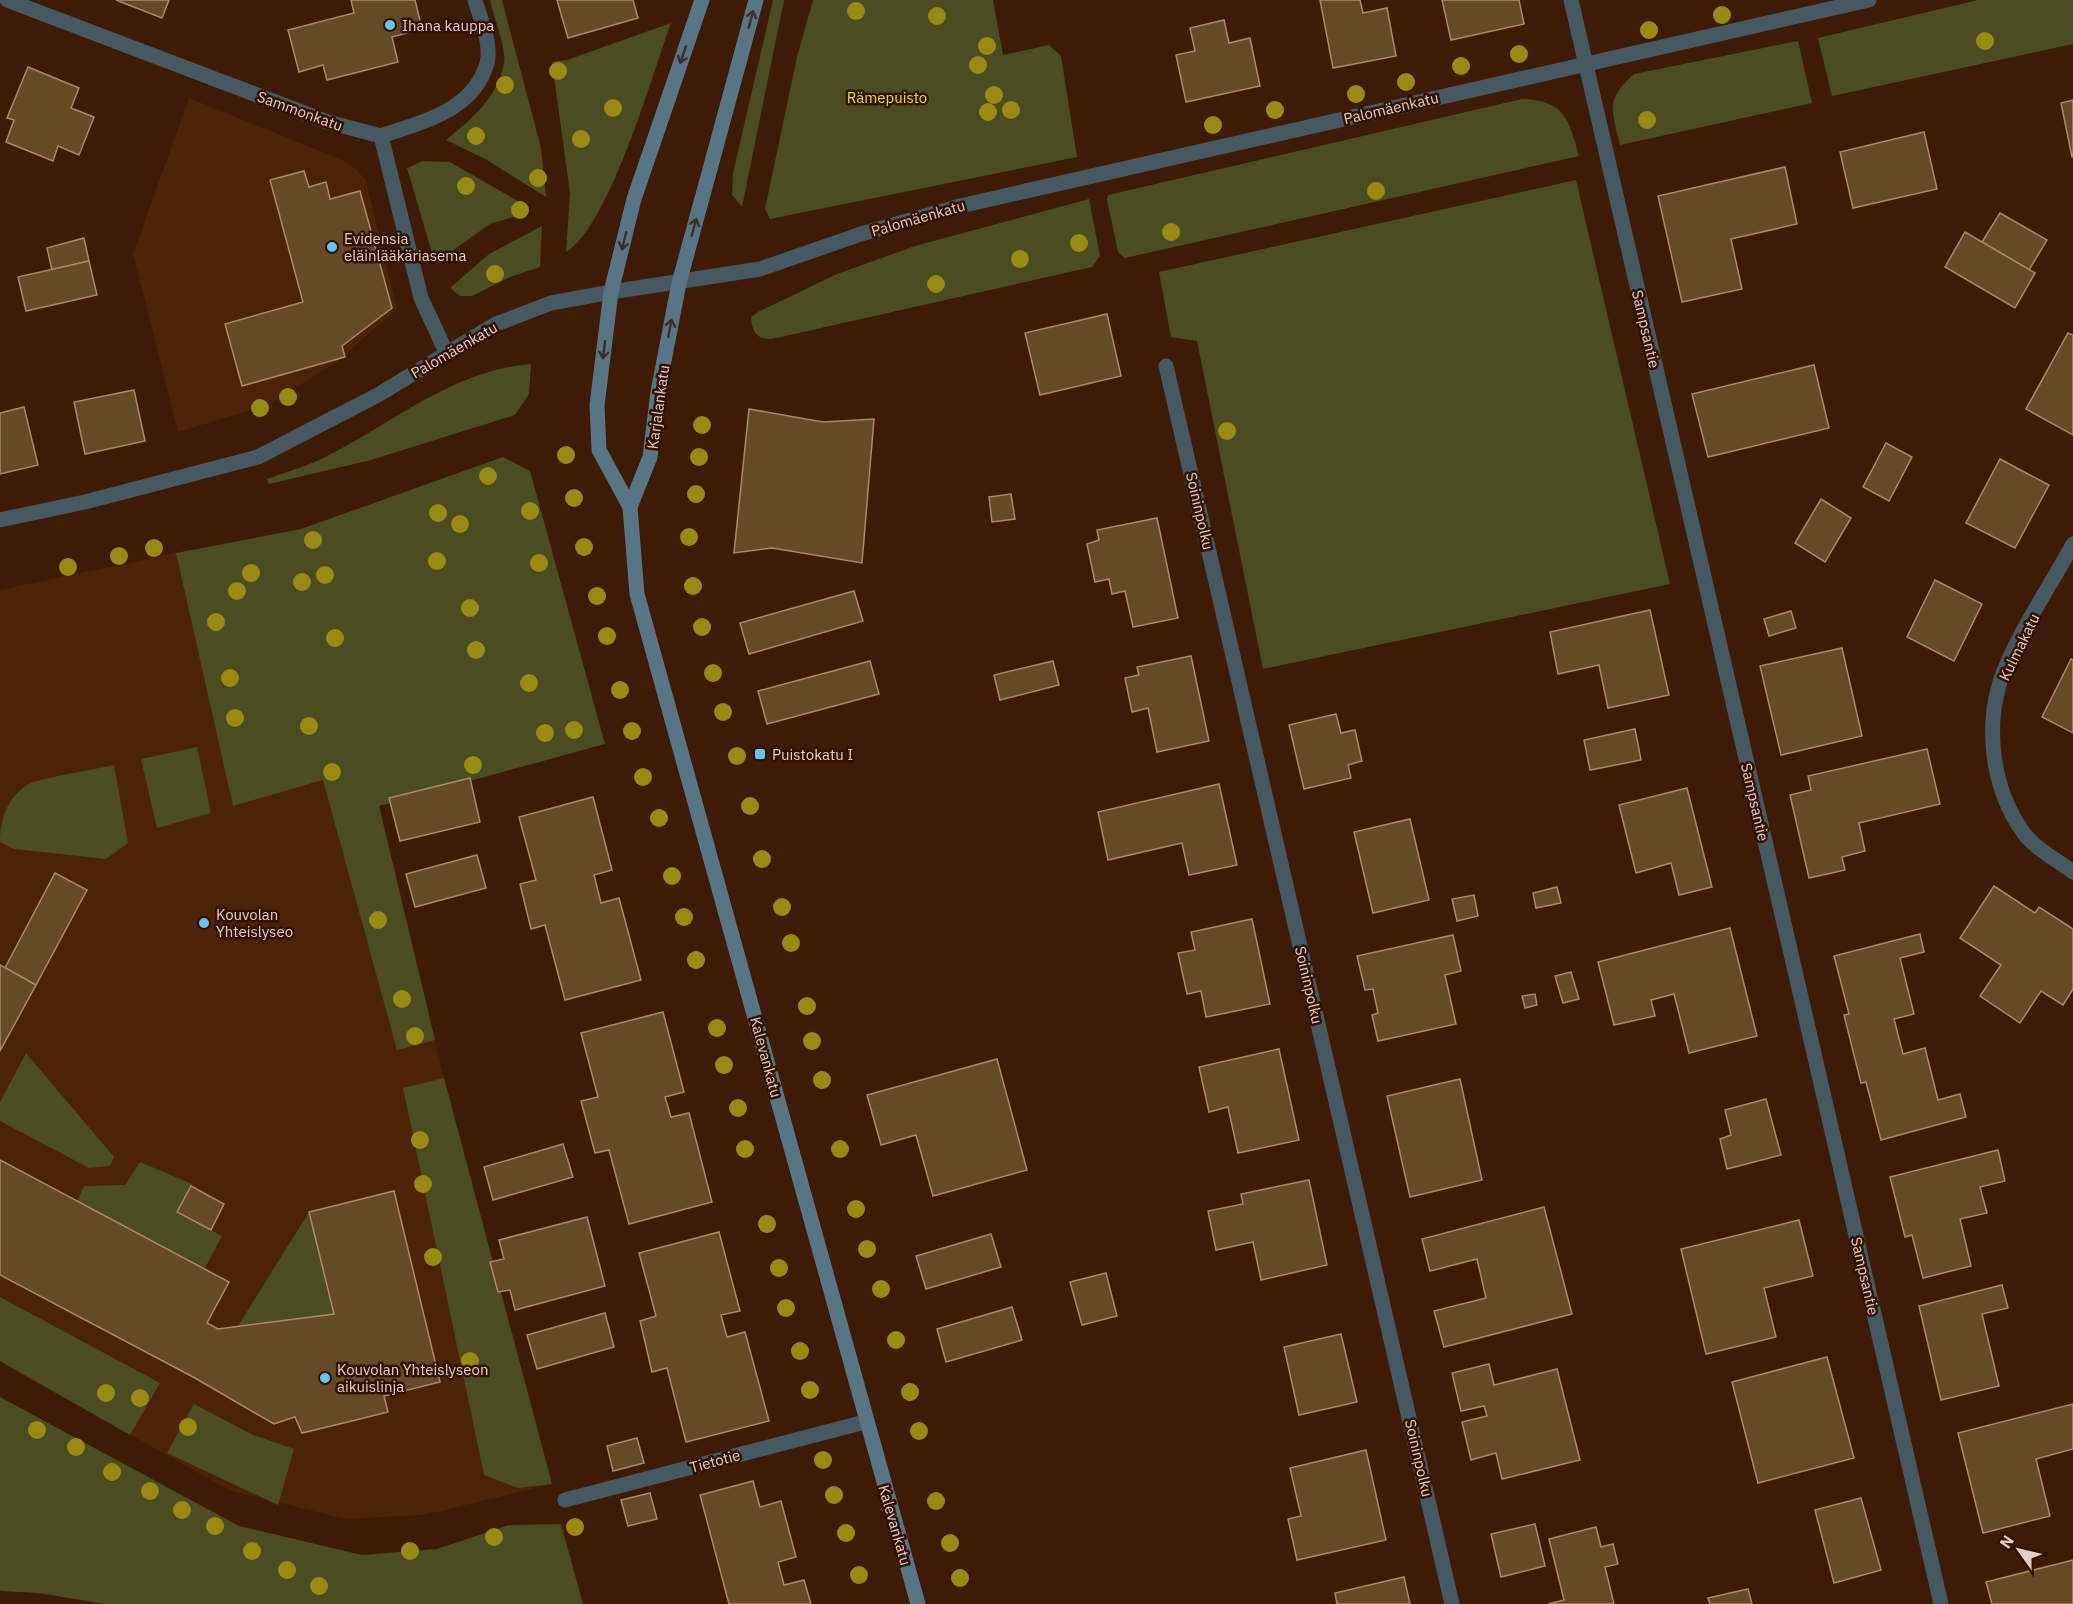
<svg xmlns="http://www.w3.org/2000/svg" width="2073" height="1604" font-family="'IBM Plex Sans',sans-serif">
<rect width="100%" height="100%" fill="#3d1b05"/>
<g fill="#4c2307">
<polygon points="189,98 345,161 356,169 366,180 397,309 335,363 268,405 178,432 133,254"/>
<polygon points="176,553 233,805 363,769 379,805 444,1078 552,1484 424,1515 345,1519 229,1490 0,1362 0,590"/>
</g>
<g fill="#4b4c21">
<path d="M490 0H502L541 148 546 197 487 160 446 140C472 119 498 97 504 63 507 50 493 15 490 0Z"/>
<polygon points="773,0 784,0 742,207 732,195 733,173"/>
<polygon points="813,0 993,0 1003,55 1049,45 1061,56 1077,157 770,219 765,209 797,57"/>
<polygon points="1978,0 2073,0 2073,44 1832,96 1818,38"/>
<path d="M671 23C652 75 609 227 566 252L570 193 552 62 567 60Z"/>
<path d="M1798 41 1812 103 1620 145C1612 110 1605 100 1634 74Z"/>
<path d="M1522 99C1564 100 1569 119 1579 156L1125 258 1118 252 1107 200 1108 195Z"/>
<polygon points="423,161 450,162 528,207 527,213 490,224 435,263 407,168"/>
<polygon points="1576,180 1670,584 1263,669 1197,341 1171,337 1159,272"/>
<path d="M1089 199 1100 256 1092 267 772 339C756 339 752 332 751 317L758 312 837 274 915 246Z"/>
<polygon points="542,226 540,267 510,277 472,296 460,296 450,288 489,254"/>
<path d="M531 364 529 394 515 415 371 460 269 484 267 479C286 472 305 467 323 458 391 425 452 370 531 364Z"/>
<polygon points="503,457 530,471 605,744 379,806 435,1040 397,1050 323,780 233,806 176,553 301,529"/>
<polygon points="197,747 211,813 157,828 141,759"/>
<path d="M114 765 128 843 106 859 14 849 0 842C0 820 7 798 27 785 38 778 98 769 114 765Z"/>
<polygon points="26,1053 114,1157 110,1166 89,1168 0,1121 0,1102"/>
<polygon points="444,1078 552,1484 518,1488 484,1475 403,1088"/>
<polygon points="140,1162 192,1184 177,1212 222,1236 205,1268 77,1201 84,1186 125,1185"/>
<polygon points="309,1212 334,1314 238,1326"/>
<polygon points="0,1297 160,1383 130,1435 0,1361"/>
<polygon points="0,1397 239,1526 362,1555 437,1549 509,1525 561,1524 583,1604 104,1604 39,1593 0,1591"/>
<polygon points="194,1404 253,1435 294,1449 278,1505 167,1453"/>
</g>
<g fill="#664926" stroke="#a98966" stroke-width="1.5">
<polygon points="116,0 169,0 162,18"/>
<polygon points="351,0 415,0 422,29 392,37 398,62 327,80 323,65 299,72 288,30 354,13"/>
<polygon points="557,0 633,0 638,18 568,38"/>
<polygon points="1320,0 1360,0 1363,13 1387,8 1396,56 1333,68"/>
<polygon points="1442,0 1519,0 1524,24 1451,40"/>
<polygon points="1224,20 1229,43 1250,38 1260,86 1186,102 1176,55 1195,51 1190,28"/>
<polygon points="28,67 79,88 71,108 94,117 79,155 58,146 53,161 6,142 14,120 7,118"/>
<polygon points="2073,100 2073,157 2072,157 2061,103"/>
<polygon points="1924,132 1937,189 1853,208 1840,152"/>
<polygon points="1785,167 1797,224 1731,239 1742,289 1682,302 1658,196"/>
<polygon points="304,171 309,187 326,182 330,199 360,191 392,308 342,346 345,357 242,386 225,324 303,302 270,180"/>
<polygon points="2000,213 2047,240 2029,270 1982,242"/>
<polygon points="1965,232 2035,273 2015,308 1945,267"/>
<polygon points="84,238 89,261 52,270 47,248"/>
<polygon points="89,261 97,295 26,311 18,277"/>
<polygon points="1107,314 1121,376 1040,395 1025,333"/>
<polygon points="2068,333 2073,335 2073,435 2026,409"/>
<polygon points="1814,365 1829,428 1708,457 1692,394"/>
<polygon points="134,390 145,441 85,454 74,402"/>
<polygon points="24,407 38,465 0,474 0,413"/>
<polygon points="749,409 823,422 874,419 862,563 772,548 734,553"/>
<polygon points="1886,443 1912,457 1889,501 1863,487"/>
<polygon points="2000,459 2049,485 2015,548 1966,523"/>
<polygon points="1011,494 1015,519 992,522 989,497"/>
<polygon points="1821,499 1851,518 1825,562 1795,543"/>
<polygon points="1157,518 1178,618 1133,627 1125,591 1112,594 1109,579 1095,582 1087,544 1099,540 1097,530"/>
<polygon points="1935,580 1982,604 1954,661 1907,637"/>
<polygon points="854,591 863,621 749,654 740,623"/>
<polygon points="1650,610 1669,695 1608,708 1599,665 1558,674 1550,632"/>
<polygon points="1791,611 1796,628 1769,636 1764,619"/>
<polygon points="1842,648 1862,736 1781,755 1760,666"/>
<polygon points="1191,656 1209,741 1157,752 1148,708 1132,712 1125,678 1139,675 1137,667"/>
<polygon points="2071,659 2073,660 2073,733 2042,717"/>
<polygon points="870,661 879,694 767,724 758,691"/>
<polygon points="1053,661 1059,685 1000,700 994,675"/>
<polygon points="1336,714 1341,733 1355,730 1362,761 1348,765 1351,778 1304,789 1289,725"/>
<polygon points="1635,729 1641,760 1590,770 1584,740"/>
<polygon points="1927,749 1940,804 1859,823 1865,851 1842,857 1845,870 1809,878 1790,795 1811,790 1808,776"/>
<polygon points="470,778 480,822 400,841 389,798"/>
<polygon points="1219,784 1237,865 1189,875 1182,843 1108,860 1098,812"/>
<polygon points="1687,788 1712,887 1679,895 1671,863 1636,873 1619,805"/>
<polygon points="593,797 612,870 594,875 601,903 619,898 641,980 565,1000 545,925 531,929 520,884 536,880 519,817"/>
<polygon points="1410,819 1429,900 1373,913 1354,832"/>
<polygon points="477,855 486,888 415,907 406,874"/>
<polygon points="55,873 87,890 36,985 5,968"/>
<polygon points="1994,886 2035,913 2039,907 2073,929 2073,989 2063,1005 2041,991 2020,1023 1980,996 2001,965 1960,938"/>
<polygon points="1557,887 1561,903 1536,908 1533,893"/>
<polygon points="1474,895 1478,916 1457,921 1452,899"/>
<polygon points="1252,919 1270,1004 1206,1017 1201,991 1187,994 1178,953 1195,950 1191,932"/>
<polygon points="1730,928 1757,1036 1689,1053 1674,994 1651,1000 1655,1016 1614,1025 1598,962"/>
<polygon points="1920,934 1924,952 1900,958 1914,1014 1894,1019 1903,1054 1925,1048 1938,1100 1960,1094 1966,1117 1881,1140 1866,1082 1861,1083 1844,1015 1849,1014 1834,956"/>
<polygon points="1453,935 1461,971 1445,975 1456,1024 1378,1041 1372,1015 1378,1013 1373,989 1365,990 1357,956"/>
<polygon points="0,965 36,985 0,1051"/>
<polygon points="1571,972 1579,999 1563,1003 1555,976"/>
<polygon points="1535,994 1537,1005 1525,1008 1522,996"/>
<polygon points="663,1012 684,1092 665,1097 671,1117 689,1113 712,1202 629,1224 609,1150 595,1153 581,1101 598,1097 581,1033"/>
<polygon points="1279,1049 1299,1140 1238,1153 1228,1107 1209,1112 1199,1067"/>
<polygon points="997,1059 1027,1170 933,1196 916,1135 881,1145 867,1095"/>
<polygon points="1460,1079 1482,1180 1410,1197 1387,1096"/>
<polygon points="1766,1099 1781,1155 1727,1169 1720,1139 1731,1135 1725,1110"/>
<polygon points="563,1144 573,1177 493,1200 484,1167"/>
<polygon points="1998,1150 2005,1181 1980,1187 1987,1213 1960,1219 1971,1266 1923,1278 1912,1235 1905,1237 1890,1177"/>
<polygon points="0,1160 229,1282 207,1323 218,1329 334,1314 309,1212 394,1191 440,1382 384,1396 388,1412 360,1419 302,1433 295,1417 274,1424 195,1378 0,1275"/>
<polygon points="1309,1180 1327,1265 1261,1280 1253,1242 1216,1250 1208,1211 1243,1204 1241,1194"/>
<polygon points="191,1186 224,1204 211,1230 177,1212"/>
<polygon points="1544,1207 1572,1314 1444,1347 1434,1311 1486,1298 1477,1259 1430,1271 1422,1239"/>
<polygon points="587,1217 605,1286 515,1310 510,1290 498,1292 490,1262 504,1259 499,1240"/>
<polygon points="1799,1220 1813,1276 1764,1288 1776,1337 1706,1354 1681,1249"/>
<polygon points="719,1232 740,1311 721,1315 727,1337 745,1332 769,1421 686,1442 667,1368 652,1372 640,1321 656,1316 639,1253"/>
<polygon points="991,1234 1001,1267 926,1289 916,1256"/>
<polygon points="1106,1273 1117,1316 1082,1325 1070,1282"/>
<polygon points="2002,1285 2008,1308 1982,1314 1999,1386 1941,1400 1919,1306"/>
<polygon points="1012,1307 1022,1340 946,1362 937,1329"/>
<polygon points="605,1313 614,1347 537,1369 527,1335"/>
<polygon points="1341,1334 1357,1402 1299,1415 1284,1347"/>
<polygon points="1827,1357 1854,1458 1758,1483 1732,1382"/>
<polygon points="1489,1364 1494,1385 1557,1369 1580,1460 1502,1479 1496,1453 1471,1460 1462,1422 1487,1416 1484,1406 1461,1411 1452,1373"/>
<polygon points="2073,1404 2073,1449 2036,1459 2050,1516 1983,1533 1958,1433"/>
<polygon points="637,1438 644,1463 613,1471 607,1446"/>
<polygon points="1366,1450 1386,1540 1297,1560 1288,1519 1301,1516 1290,1468"/>
<polygon points="753,1481 760,1507 781,1501 796,1557 778,1562 784,1585 804,1580 811,1604 729,1604 700,1495"/>
<polygon points="650,1493 657,1519 628,1526 621,1500"/>
<polygon points="1861,1498 1881,1570 1834,1583 1815,1510"/>
<polygon points="1535,1524 1545,1566 1501,1577 1491,1534"/>
<polygon points="1596,1527 1601,1547 1613,1544 1618,1564 1605,1567 1614,1604 1548,1604 1564,1600 1549,1539"/>
<polygon points="2073,1560 2073,1604 1992,1604 1986,1582"/>
<polygon points="1404,1577 1410,1604 1337,1604 1335,1593"/>
<polygon points="1748,1589 1752,1604 1710,1604 1708,1598"/>
</g>
<g fill="none" stroke-linecap="round" stroke-linejoin="round">
<g stroke="#465962" stroke-width="15">
<polyline points="7,0 328,122 381,136 421,298 447,354"/>
<polyline points="1571,0 1941,1604"/>
<path d="M381 136C421 122 474 111 487 63 492 45 480 18 475 0"/>
<polyline points="1166,366 1452,1604"/>
<polyline points="0,520 85,502 258,457 376,396 496,324 551,303 611,292"/>
<path d="M2073 544C2051 585 2014 639 2000 682 1985 731 1993 790 2023 832 2034 848 2057 860 2073 872"/>
<polyline points="565,1500 865,1422"/>
</g>
<polyline stroke="#465962" stroke-width="15" points="611,292 760,269 861,234 960,206 1869,0"/>
<g stroke="#577584" stroke-width="15">
<polyline points="702,0 634,199 611,292 597,405 599,450 630,507 637,594 918,1604"/>
<polyline points="630,507 650,457 658,392 679,283 756,0"/>
</g>
</g>
<g fill="#988a13">
<circle cx="856" cy="11" r="9"/>
<circle cx="1722" cy="15" r="9"/>
<circle cx="937" cy="16" r="9"/>
<circle cx="1649" cy="30" r="9"/>
<circle cx="1985" cy="41" r="9"/>
<circle cx="987" cy="46" r="9"/>
<circle cx="1519" cy="54" r="9"/>
<circle cx="978" cy="65" r="9"/>
<circle cx="1461" cy="66" r="9"/>
<circle cx="558" cy="71" r="9"/>
<circle cx="1406" cy="82" r="9"/>
<circle cx="505" cy="85" r="9"/>
<circle cx="1356" cy="94" r="9"/>
<circle cx="994" cy="95" r="9"/>
<circle cx="613" cy="108" r="9"/>
<circle cx="1011" cy="110" r="9"/>
<circle cx="1275" cy="110" r="9"/>
<circle cx="988" cy="112" r="9"/>
<circle cx="1647" cy="120" r="9"/>
<circle cx="1213" cy="125" r="9"/>
<circle cx="476" cy="136" r="9"/>
<circle cx="581" cy="139" r="9"/>
<circle cx="538" cy="178" r="9"/>
<circle cx="466" cy="186" r="9"/>
<circle cx="1376" cy="191" r="9"/>
<circle cx="520" cy="210" r="9"/>
<circle cx="1171" cy="232" r="9"/>
<circle cx="1079" cy="243" r="9"/>
<circle cx="1020" cy="259" r="9"/>
<circle cx="495" cy="274" r="9"/>
<circle cx="936" cy="284" r="9"/>
<circle cx="288" cy="397" r="9"/>
<circle cx="260" cy="408" r="9"/>
<circle cx="702" cy="425" r="9"/>
<circle cx="1227" cy="431" r="9"/>
<circle cx="566" cy="455" r="9"/>
<circle cx="699" cy="457" r="9"/>
<circle cx="488" cy="476" r="9"/>
<circle cx="696" cy="494" r="9"/>
<circle cx="574" cy="498" r="9"/>
<circle cx="530" cy="511" r="9"/>
<circle cx="438" cy="513" r="9"/>
<circle cx="460" cy="524" r="9"/>
<circle cx="689" cy="537" r="9"/>
<circle cx="313" cy="540" r="9"/>
<circle cx="584" cy="547" r="9"/>
<circle cx="154" cy="548" r="9"/>
<circle cx="119" cy="556" r="9"/>
<circle cx="437" cy="561" r="9"/>
<circle cx="539" cy="563" r="9"/>
<circle cx="68" cy="567" r="9"/>
<circle cx="251" cy="573" r="9"/>
<circle cx="325" cy="575" r="9"/>
<circle cx="302" cy="582" r="9"/>
<circle cx="693" cy="586" r="9"/>
<circle cx="237" cy="591" r="9"/>
<circle cx="597" cy="596" r="9"/>
<circle cx="470" cy="608" r="9"/>
<circle cx="216" cy="622" r="9"/>
<circle cx="702" cy="627" r="9"/>
<circle cx="607" cy="636" r="9"/>
<circle cx="335" cy="638" r="9"/>
<circle cx="476" cy="650" r="9"/>
<circle cx="713" cy="673" r="9"/>
<circle cx="230" cy="678" r="9"/>
<circle cx="529" cy="683" r="9"/>
<circle cx="620" cy="690" r="9"/>
<circle cx="723" cy="712" r="9"/>
<circle cx="235" cy="718" r="9"/>
<circle cx="309" cy="726" r="9"/>
<circle cx="574" cy="730" r="9"/>
<circle cx="632" cy="731" r="9"/>
<circle cx="545" cy="733" r="9"/>
<circle cx="737" cy="756" r="9"/>
<circle cx="473" cy="765" r="9"/>
<circle cx="332" cy="772" r="9"/>
<circle cx="643" cy="777" r="9"/>
<circle cx="750" cy="806" r="9"/>
<circle cx="659" cy="818" r="9"/>
<circle cx="762" cy="859" r="9"/>
<circle cx="672" cy="876" r="9"/>
<circle cx="782" cy="907" r="9"/>
<circle cx="684" cy="917" r="9"/>
<circle cx="378" cy="920" r="9"/>
<circle cx="791" cy="943" r="9"/>
<circle cx="696" cy="960" r="9"/>
<circle cx="402" cy="999" r="9"/>
<circle cx="807" cy="1006" r="9"/>
<circle cx="717" cy="1028" r="9"/>
<circle cx="415" cy="1036" r="9"/>
<circle cx="812" cy="1041" r="9"/>
<circle cx="724" cy="1065" r="9"/>
<circle cx="822" cy="1080" r="9"/>
<circle cx="738" cy="1108" r="9"/>
<circle cx="420" cy="1140" r="9"/>
<circle cx="745" cy="1149" r="9"/>
<circle cx="840" cy="1149" r="9"/>
<circle cx="423" cy="1184" r="9"/>
<circle cx="856" cy="1209" r="9"/>
<circle cx="767" cy="1224" r="9"/>
<circle cx="867" cy="1249" r="9"/>
<circle cx="433" cy="1257" r="9"/>
<circle cx="779" cy="1268" r="9"/>
<circle cx="881" cy="1289" r="9"/>
<circle cx="786" cy="1308" r="9"/>
<circle cx="896" cy="1340" r="9"/>
<circle cx="800" cy="1351" r="9"/>
<circle cx="470" cy="1361" r="9"/>
<circle cx="810" cy="1390" r="9"/>
<circle cx="910" cy="1392" r="9"/>
<circle cx="106" cy="1393" r="9"/>
<circle cx="140" cy="1398" r="9"/>
<circle cx="188" cy="1427" r="9"/>
<circle cx="37" cy="1430" r="9"/>
<circle cx="919" cy="1431" r="9"/>
<circle cx="76" cy="1447" r="9"/>
<circle cx="823" cy="1460" r="9"/>
<circle cx="112" cy="1472" r="9"/>
<circle cx="150" cy="1491" r="9"/>
<circle cx="834" cy="1495" r="9"/>
<circle cx="936" cy="1501" r="9"/>
<circle cx="182" cy="1510" r="9"/>
<circle cx="215" cy="1526" r="9"/>
<circle cx="575" cy="1527" r="9"/>
<circle cx="846" cy="1533" r="9"/>
<circle cx="494" cy="1537" r="9"/>
<circle cx="950" cy="1543" r="9"/>
<circle cx="252" cy="1551" r="9"/>
<circle cx="410" cy="1551" r="9"/>
<circle cx="287" cy="1570" r="9"/>
<circle cx="859" cy="1575" r="9"/>
<circle cx="960" cy="1578" r="9"/>
<circle cx="319" cy="1586" r="9"/>
</g>
<defs><path id="oneway-shaft" d="M-6 0H5M1.5-3L5.5 0L1.5 3" fill="none" stroke-width="1.6" stroke-linecap="round" stroke-linejoin="round" transform="scale(1.5)"/></defs>
<g stroke="#3d2f28">
<use href="#oneway-shaft" transform="translate(751 19) rotate(-75)"/>
<use href="#oneway-shaft" transform="translate(683 55) rotate(109)"/>
<use href="#oneway-shaft" transform="translate(694 227) rotate(-75)"/>
<use href="#oneway-shaft" transform="translate(624 241) rotate(104)"/>
<use href="#oneway-shaft" transform="translate(670 328) rotate(-79)"/>
<use href="#oneway-shaft" transform="translate(604 350) rotate(97)"/>
</g>
<g fill="#66c4ef" stroke="#321100" stroke-width="2">
<circle cx="390" cy="25" r="6"/>
<circle cx="332" cy="247" r="6"/>
<rect x="754" y="748" width="12" height="12" rx="3"/>
<circle cx="204" cy="923" r="6"/>
<circle cx="325" cy="1378" r="6"/>
</g>
<g text-anchor="middle" dominant-baseline="central" stroke-width="5" stroke-linejoin="round" paint-order="stroke">
<g font-size="15" fill="#e5cec1" stroke="#321100" text-anchor="start">
<text x="402" y="25">Ihana kauppa</text>
<text x="344" y="238">Evidensia<tspan x="344" dy="17">eläinlääkäriasema</tspan></text>
<text x="772" y="754">Puistokatu I</text>
<text x="216" y="914">Kouvolan<tspan x="216" dy="17">Yhteislyseo</tspan></text>
<text x="337" y="1369">Kouvolan Yhteislyseon<tspan x="337" dy="17">aikuislinja</tspan></text>
</g>
<g font-size="15" fill="#e3e41e" stroke="#321100">
<text x="887" y="97">Rämepuisto</text>
</g>
<g font-size="15" fill="#e5cec1" stroke="#321100">
<text transform="translate(1391 108) rotate(-13)">Palomäenkatu</text>
<text transform="translate(300 111) rotate(20)">Sammonkatu</text>
<text transform="translate(918 218) rotate(-16)">Palomäenkatu</text>
<text transform="translate(1646 329) rotate(77)">Sampsantie</text>
<text transform="translate(454 350) rotate(-30)">Palomäenkatu</text>
<text transform="translate(658 407) rotate(-82)">Karjalankatu</text>
<text transform="translate(1200 511) rotate(77)">Soininpolku</text>
<text transform="translate(2019 647) rotate(-64)">Kulmakatu</text>
<text transform="translate(1755 802) rotate(77)">Sampsantie</text>
<text transform="translate(1309 985) rotate(77)">Soininpolku</text>
<text transform="translate(766 1057) rotate(75)">Kalevankatu</text>
<text transform="translate(1865 1276) rotate(77)">Sampsantie</text>
<text transform="translate(1419 1458) rotate(77)">Soininpolku</text>
<text transform="translate(715 1461) rotate(-15)">Tietotie</text>
<text transform="translate(895 1525) rotate(74)">Kalevankatu</text>
</g>
</g>
<g transform="translate(2019 1550) rotate(304)" stroke="#321100" stroke-width="4.5" paint-order="stroke">
<path d="M0-4.5L10 22L0 15L-10 22Z" fill="#e5cec1"/>
<text y="-9" font-size="16" font-weight="bold" text-anchor="middle" fill="#e5cec1">N</text>
</g>
</svg>
